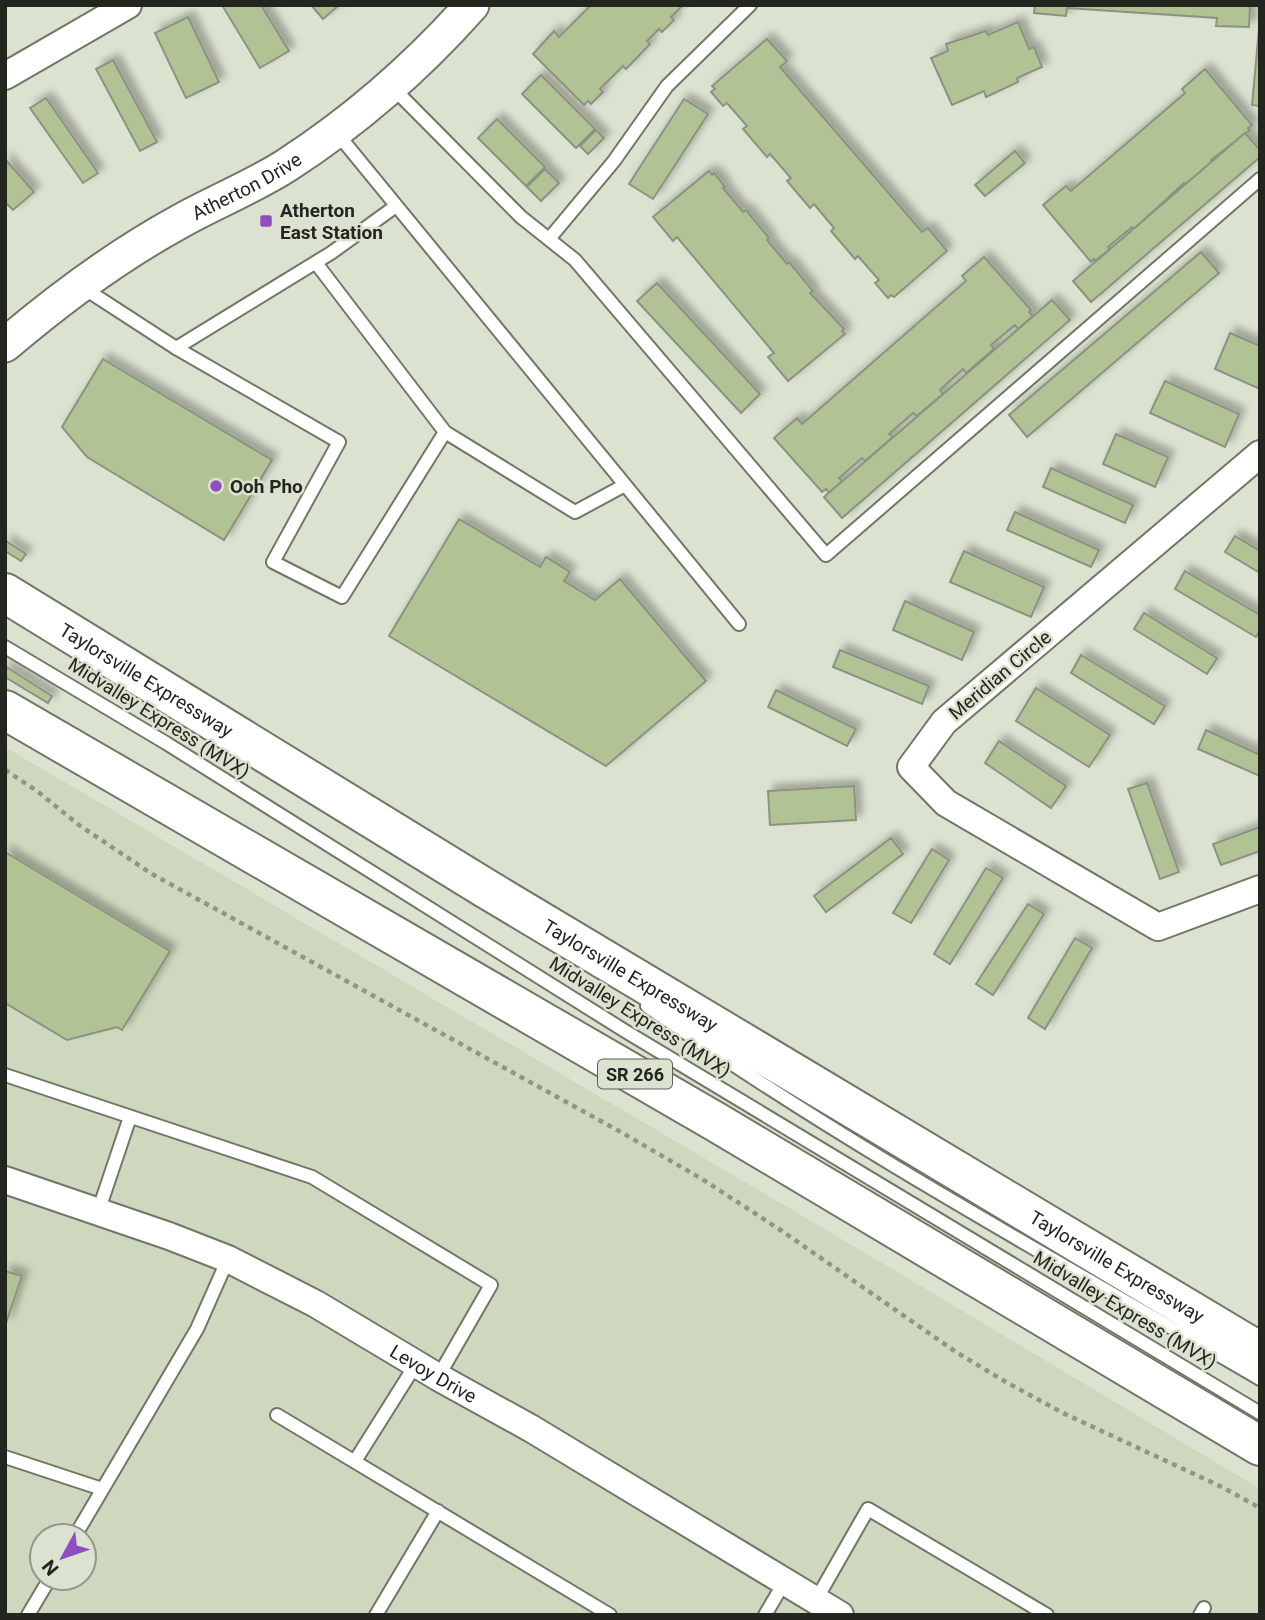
<svg xmlns="http://www.w3.org/2000/svg" width="1265" height="1620" font-family="Roboto,sans-serif">
<defs>
<filter id="shadow"><feDropShadow dx="6" dy="-6" stdDeviation="3.5" flood-color="#0004"/></filter>
</defs>
<rect width="100%" height="100%" fill="#dbe2d0"/>
<path fill="#ced8be" fill-rule="evenodd" d="M5 747 879 1261 1260 1489V1615H5ZM42 1536H84V1578H42Z"/>
<g fill="#b1c294" stroke="#8c9281" stroke-width="2" filter="url(#shadow)">
<polygon points="222,5 261,5 289,51 260,68"/>
<polygon points="311,5 339,5 323,19"/>
<polygon points="591,5 683,5 671,17 674,20 662,32 659,29 647,41 650,44 626,69 623,66 600,89 603,92 591,104 588,101 584,105 533,54 554,31 559,37"/>
<polygon points="1035,5 1250,5 1249,27 1216,26 1217,18 1067,8 1066,16 1034,13"/>
<polygon points="188,17 219,82 186,98 155,33"/>
<polygon points="1260,18 1260,106 1252,105"/>
<polygon points="1018,22 1029,49 1034,47 1042,67 1017,78 1018,82 986,97 984,91 952,105 931,58 948,51 946,44 986,31 988,35"/>
<polygon points="767,39 787,61 780,67 922,232 928,228 947,251 894,297 891,295 888,298 875,283 879,280 858,256 855,259 831,231 834,228 814,204 810,208 787,181 791,178 770,154 767,157 743,129 747,126 727,103 723,106 711,92 715,89 712,86"/>
<polygon points="113,60 157,142 140,151 96,69"/>
<polygon points="1205,69 1252,125 1248,128 1250,130 1211,160 1213,162 1186,185 1184,183 1134,229 1132,227 1108,247 1110,249 1095,261 1094,259 1091,262 1043,205 1066,186 1071,191 1185,93 1182,89"/>
<polygon points="541,75 595,129 576,148 522,94"/>
<polygon points="46,98 98,173 83,183 30,108"/>
<polygon points="684,99 708,114 653,199 629,184"/>
<polygon points="497,119 545,167 526,186 478,138"/>
<polygon points="596,130 604,138 588,154 580,146"/>
<polygon points="1245,133 1260,150 1260,157 1091,302 1073,281"/>
<polygon points="1015,151 1025,163 985,196 975,185"/>
<polygon points="5,159 34,192 13,210 5,202"/>
<polygon points="545,169 559,183 541,201 527,187"/>
<polygon points="709,171 712,175 714,173 725,187 723,188 743,212 746,210 769,238 767,240 787,264 789,262 813,291 810,293 844,329 842,331 845,334 788,381 768,357 774,353 677,237 673,241 653,217"/>
<polygon points="1201,252 1219,273 1027,437 1009,415"/>
<polygon points="984,257 1031,310 1029,312 1033,316 1018,329 1015,325 991,345 994,349 966,373 963,369 940,390 943,394 917,416 913,413 889,434 893,437 865,461 862,458 839,478 842,481 829,493 826,489 822,492 774,438 797,418 802,424 966,281 962,276"/>
<polygon points="657,283 760,394 741,413 637,301"/>
<polygon points="1052,300 1070,320 842,518 824,497"/>
<polygon points="1230,333 1260,346 1260,389 1215,369"/>
<polygon points="103,359 272,460 224,540 87,457 62,427"/>
<polygon points="1165,381 1239,414 1225,447 1150,413"/>
<polygon points="1116,434 1168,457 1155,487 1103,464"/>
<polygon points="1051,468 1133,505 1125,523 1043,487"/>
<polygon points="1015,512 1099,550 1091,567 1007,530"/>
<polygon points="459,519 540,567 546,557 570,572 564,581 595,600 620,579 706,681 606,766 389,636"/>
<polygon points="1235,536 1260,551 1260,573 1225,552"/>
<polygon points="6,541 26,554 21,561 5,551"/>
<polygon points="964,551 1044,587 1031,617 950,582"/>
<polygon points="1185,571 1260,615 1260,631 1256,637 1175,589"/>
<polygon points="905,601 974,632 962,660 893,630"/>
<polygon points="1144,613 1217,658 1207,674 1134,629"/>
<polygon points="840,650 929,686 922,704 833,667"/>
<polygon points="1081,655 1165,706 1154,724 1071,673"/>
<polygon points="5,666 52,696 48,703 5,677"/>
<polygon points="1036,688 1110,735 1089,767 1016,721"/>
<polygon points="776,690 856,729 847,746 768,707"/>
<polygon points="1206,730 1260,755 1260,776 1198,749"/>
<polygon points="999,741 1066,786 1051,808 985,763"/>
<polygon points="1147,783 1179,872 1160,879 1128,789"/>
<polygon points="854,786 856,820 770,825 768,791"/>
<polygon points="1260,827 1260,851 1221,865 1213,844"/>
<polygon points="891,838 903,854 826,912 814,896"/>
<polygon points="932,849 949,860 911,923 893,913"/>
<polygon points="5,852 170,951 122,1030 117,1027 67,1040 5,1003"/>
<polygon points="986,868 1003,878 950,964 934,954"/>
<polygon points="1028,904 1044,914 993,995 976,984"/>
<polygon points="1075,938 1092,948 1045,1029 1028,1018"/>
<polygon points="5,1271 22,1276 5,1326"/>
</g>
<g fill="none" stroke-linecap="round" stroke-linejoin="round">
<g stroke="#717766" stroke-width="16">
<g id="service">
<polyline points="393,88 521,217 575,260 826,555 1260,179"/>
<polyline points="336,132 739,624"/>
<polyline points="549,239 614,161 667,86 750,5"/>
<polyline points="82,287 176,348 331,253 396,206"/>
<polyline points="176,348 339,442 273,562 342,597 445,432 316,263"/>
<polyline points="445,432 575,512 625,485"/>
<polyline points="5,647 166,743 625,1031 1260,1413"/>
<path d="M647 1006C843 1144 1054 1259 1260 1379"/>
<polyline points="5,1075 312,1177 491,1285 438,1377"/>
<polyline points="98,1212 130,1117"/>
<polyline points="277,1415 610,1615"/>
<polyline points="5,1457 102,1489"/>
<polyline points="355,1461 416,1364"/>
<polyline points="75,1536 197,1329 228,1259"/>
<polyline points="816,1600 868,1509 1047,1615"/>
<polyline points="28,1615 50,1578"/>
<polyline points="376,1615 438,1511"/>
<polyline points="765,1615 785,1581"/>
<polyline points="1200,1615 1204,1608"/>
</g>
</g>
<g stroke="#717766" stroke-width="30">
<g id="minor">
<polyline points="5,76 128,5"/>
<polyline points="1260,454 944,722 911,767 946,803 1158,927 1260,889"/>
<path id="s1" d="M5 1180 169 1236 228 1259 316 1304 438 1377 532 1429 840 1615"/>
</g>
</g>
<g stroke="#717766" stroke-width="37">
<g id="tertiary">
<path id="s2" d="M5 345C59 299 117 256 179 222 214 202 253 187 287 165 358 119 416 68 472 5"/>
</g>
</g>
<g stroke="#717766" stroke-width="42">
<g id="primary">
<path id="s3" d="M5 593 485 888 1260 1352"/>
<polyline points="5,710 716,1122 1260,1446"/>
</g>
</g>
<polyline stroke="#8f9587" stroke-width="4.5" stroke-dasharray="5 5" stroke-linecap="butt" points="5,770 37,791 79,825 152,874 619,1131 702,1179 782,1231 956,1352 1006,1382 1063,1413 1222,1487 1260,1508"/>
<use href="#service" stroke="#fff" stroke-width="12"/>
<use href="#minor" stroke="#fff" stroke-width="26"/>
<use href="#tertiary" stroke="#fff" stroke-width="33"/>
<use href="#primary" stroke="#fff" stroke-width="38"/>
</g>
<g fill="#904cc1" stroke="#dbe2d0" stroke-width="2.5">
<rect x="259" y="214" width="14" height="14" rx="3.5"/>
<circle cx="216" cy="486" r="7"/>
</g>
<g text-anchor="middle" dominant-baseline="central" stroke-width="5" stroke-linejoin="round" paint-order="stroke">
<rect fill="#dbe2d0" stroke="#5a5e54" stroke-width="2" x="598" y="1059.5" width="74" height="29" rx="5"/>
<g font-size="18" font-weight="bold" fill="#23261f">
<text x="635" y="1074">SR 266</text>
</g>
<g font-size="19" fill="#23261f" stroke="#dbe2d0">
<text stroke="none"><textPath href="#s2" startOffset="290">Atherton Drive</textPath></text>
<text transform="translate(1000 675) rotate(-40)">Meridian Circle</text>
<text stroke="none"><textPath href="#s3" startOffset="166">Taylorsville Expressway</textPath></text>
<text transform="translate(159 718) rotate(32)">Midvalley Express (MVX)</text>
<text stroke="none"><textPath href="#s3" startOffset="733">Taylorsville Expressway</textPath></text>
<text transform="translate(640 1017) rotate(32)">Midvalley Express (MVX)</text>
<text stroke="none"><textPath href="#s3" startOffset="1300">Taylorsville Expressway</textPath></text>
<text transform="translate(1125 1310) rotate(31)">Midvalley Express (MVX)</text>
<text stroke="none"><textPath href="#s1" startOffset="472">Levoy Drive</textPath></text>
</g>
<g font-size="19" font-weight="bold" fill="#23261f" stroke="#dbe2d0" text-anchor="start">
<text x="280" y="210">Atherton<tspan x="280" dy="22">East Station</tspan></text>
<text x="230" y="486">Ooh Pho</text>
</g>
</g>
<rect width="1265" height="1620" fill="none" stroke="#23261f" stroke-width="14"/>
<g transform="translate(63 1557) rotate(230)"><circle r="33" fill="#dbe2d0" stroke="#919789" stroke-width="2"/>
<path d="M0-5L12 26L0 18L-12 26Z" fill="#904cc1"/>
<text y="-10" font-size="19" font-weight="bold" text-anchor="middle" fill="#23261f">N</text>
</g>
</svg>
